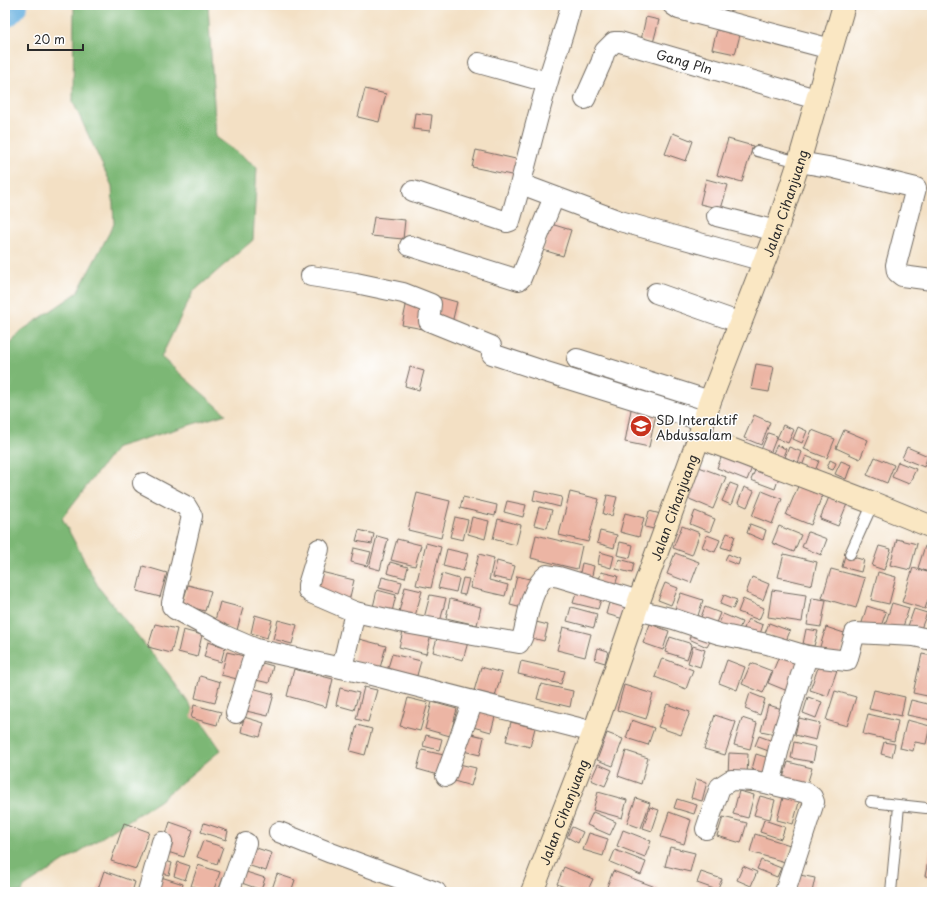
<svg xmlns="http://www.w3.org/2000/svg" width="937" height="897" font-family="'Playpen Sans',sans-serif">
<rect width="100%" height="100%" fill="#fff"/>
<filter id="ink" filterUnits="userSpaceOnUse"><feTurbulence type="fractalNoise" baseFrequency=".025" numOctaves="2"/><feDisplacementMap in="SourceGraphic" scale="8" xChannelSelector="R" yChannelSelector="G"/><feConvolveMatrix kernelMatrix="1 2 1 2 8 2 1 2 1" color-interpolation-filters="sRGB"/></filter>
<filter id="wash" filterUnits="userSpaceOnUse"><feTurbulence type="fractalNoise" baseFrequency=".012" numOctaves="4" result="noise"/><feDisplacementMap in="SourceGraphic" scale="16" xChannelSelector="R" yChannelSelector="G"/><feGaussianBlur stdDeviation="0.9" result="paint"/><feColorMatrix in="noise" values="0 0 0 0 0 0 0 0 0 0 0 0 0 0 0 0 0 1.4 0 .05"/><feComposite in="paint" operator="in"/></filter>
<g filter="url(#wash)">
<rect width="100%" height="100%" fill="#f3e0c4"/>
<polygon fill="#7cb775" stroke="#547150" points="74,5 208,5 216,137 257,167 253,240 193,292 161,357 226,414 117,447 62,518 99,588 167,672 221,750 159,801 24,887 22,892 5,892 5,351 21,331 77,293 114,224 112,186 73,102"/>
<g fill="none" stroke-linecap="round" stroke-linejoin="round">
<polyline stroke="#68b0df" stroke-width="33" points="5,11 11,5"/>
</g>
<g id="blocks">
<g fill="#ecb5a4">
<polygon points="646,17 659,20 653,43 641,40"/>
<polygon points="717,30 740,35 735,54 712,49"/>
<polygon points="365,89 386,94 379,122 358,117"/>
<polygon points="415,113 432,115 430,131 413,129"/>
<polygon points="673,133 693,141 686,161 665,154"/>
<polygon points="728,139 753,146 742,182 717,175"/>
<polygon points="476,150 520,160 516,176 472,167"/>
<polygon points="706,179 728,185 721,209 700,204"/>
<polygon points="374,217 405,220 403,239 371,236"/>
<polygon points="551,224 571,230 563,256 543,250"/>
<polygon points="439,297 457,302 452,323 434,318"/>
<polygon points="407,301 427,305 423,329 402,325"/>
<polygon points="756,364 774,367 769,392 751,389"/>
<polygon points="410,367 424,371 419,390 405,386"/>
<polygon points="632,404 657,409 649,447 625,442"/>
<polygon points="754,415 770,422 761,445 744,438"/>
<polygon points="783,425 794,430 788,443 777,438"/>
<polygon points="798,427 807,431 802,443 793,439"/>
<polygon points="812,430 835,439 827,458 804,449"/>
<polygon points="844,430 868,440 860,459 836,448"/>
<polygon points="768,433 777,436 770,454 761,450"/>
<polygon points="777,445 786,449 782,459 772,455"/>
<polygon points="789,447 802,452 798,463 785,457"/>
<polygon points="907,447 928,456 924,467 902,458"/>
<polygon points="723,453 753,465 747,480 717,468"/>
<polygon points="806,456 819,461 815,471 802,466"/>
<polygon points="875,457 894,465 887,483 867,475"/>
<polygon points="830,460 836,463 833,470 827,468"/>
<polygon points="841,461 851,465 846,479 835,474"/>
<polygon points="898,462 916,469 909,484 892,477"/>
<polygon points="699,467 726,477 713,509 687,498"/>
<polygon points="756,468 779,477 775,489 751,480"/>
<polygon points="730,483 738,486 731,505 722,501"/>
<polygon points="799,484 823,493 811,525 786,515"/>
<polygon points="744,487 754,491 747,507 738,503"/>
<polygon points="535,491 562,497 560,507 533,500"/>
<polygon points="762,491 782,499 772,524 752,516"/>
<polygon points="570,492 599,499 588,542 559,535"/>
<polygon points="417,493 450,501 441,538 408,530"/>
<polygon points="607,495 617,497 612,516 603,514"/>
<polygon points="463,497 497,505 495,516 460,508"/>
<polygon points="829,497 847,504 838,526 820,519"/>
<polygon points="507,501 526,505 523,517 504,512"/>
<polygon points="539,507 552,510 547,528 534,525"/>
<polygon points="649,511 665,515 662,531 645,527"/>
<polygon points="695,511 715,519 710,532 690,524"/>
<polygon points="625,513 644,518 639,537 620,532"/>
<polygon points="455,517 468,520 463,540 450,537"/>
<polygon points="472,517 489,521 485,539 468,534"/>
<polygon points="498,519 521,525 516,545 493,539"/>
<polygon points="750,524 766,530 763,540 747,533"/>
<polygon points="682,526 700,533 692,555 673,548"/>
<polygon points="779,526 801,535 794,552 772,543"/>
<polygon points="359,530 374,534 372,544 356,541"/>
<polygon points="600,531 617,535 614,548 597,543"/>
<polygon points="808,532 827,539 821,555 802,547"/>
<polygon points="727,533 735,536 730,550 721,547"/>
<polygon points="536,535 582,546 577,569 531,558"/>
<polygon points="707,535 720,540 715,552 702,547"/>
<polygon points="377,536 388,539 380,570 369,567"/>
<polygon points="397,539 421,545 415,566 391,560"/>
<polygon points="897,539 917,544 910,570 890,565"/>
<polygon points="620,542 633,545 630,558 617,555"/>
<polygon points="426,543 441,547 431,588 416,585"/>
<polygon points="879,546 891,549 884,570 872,566"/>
<polygon points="925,546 932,548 932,588 925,609 902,602 913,568 931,573 918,568"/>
<polygon points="354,548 371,552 367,566 351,562"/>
<polygon points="447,549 468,554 463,571 443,566"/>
<polygon points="600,552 614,556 611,568 598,564"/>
<polygon points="675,553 699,562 691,583 667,574"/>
<polygon points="479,554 494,558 489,580 508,585 505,596 470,588"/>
<polygon points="728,554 740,559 738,565 725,560"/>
<polygon points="784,554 817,562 812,585 778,577"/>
<polygon points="845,555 864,560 861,572 842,567"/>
<polygon points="619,559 634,563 632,573 616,569"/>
<polygon points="497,561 515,566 511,581 493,577"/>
<polygon points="390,562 408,567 405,578 387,573"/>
<polygon points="582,563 594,566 591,580 579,577"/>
<polygon points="143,566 167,573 160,597 137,591"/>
<polygon points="831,569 865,578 856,608 822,598"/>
<polygon points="321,572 354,580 349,601 316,592"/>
<polygon points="601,572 618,576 614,589 598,585"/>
<polygon points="878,572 896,577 889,604 871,600"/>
<polygon points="442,574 459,579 456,592 438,588"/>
<polygon points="517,576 534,580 526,609 510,605"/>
<polygon points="382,577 402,582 399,593 379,588"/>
<polygon points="752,577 769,584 763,600 746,593"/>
<polygon points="463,578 469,579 465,595 459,594"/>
<polygon points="665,583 678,588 671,605 658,600"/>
<polygon points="188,585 211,591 205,611 182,605"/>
<polygon points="405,587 422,591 414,620 398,616"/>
<polygon points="377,590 396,595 392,612 373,607"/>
<polygon points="577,590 602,596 598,609 573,603"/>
<polygon points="772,590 806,595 802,622 768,617"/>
<polygon points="681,593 703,600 695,625 672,617"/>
<polygon points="430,595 446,598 440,622 424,618"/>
<polygon points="724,595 737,600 733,609 720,604"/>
<polygon points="812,598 826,600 821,627 807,625"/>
<polygon points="450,599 481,607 477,625 446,618"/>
<polygon points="743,599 764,608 759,620 738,612"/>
<polygon points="220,602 243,608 237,630 214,624"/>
<polygon points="609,603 627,607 624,619 606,614"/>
<polygon points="892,603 909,608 901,633 884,628"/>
<polygon points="867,606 886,612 879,632 861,626"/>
<polygon points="571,607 597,614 594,628 567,621"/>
<polygon points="705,607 720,613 714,628 699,622"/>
<polygon points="914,609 927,613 919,634 907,629"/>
<polygon points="723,614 742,622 736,636 717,628"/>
<polygon points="255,615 272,620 267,638 251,633"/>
<polygon points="748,619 763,625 758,640 742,633"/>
<polygon points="278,620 297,625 292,644 273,639"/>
<polygon points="532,621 548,625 544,641 528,637"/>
<polygon points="769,623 790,631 786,641 765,633"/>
<polygon points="155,624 177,629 171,653 148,647"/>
<polygon points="650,624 669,631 663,650 643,643"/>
<polygon points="563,627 591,634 585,657 557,650"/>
<polygon points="826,627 847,634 840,656 819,650"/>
<polygon points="404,628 431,635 426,654 399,647"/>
<polygon points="693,629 712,638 707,647 689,639"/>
<polygon points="806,629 818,631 814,646 803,644"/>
<polygon points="183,630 202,635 197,657 178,652"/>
<polygon points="438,635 468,642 463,660 433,652"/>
<polygon points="670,637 692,644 687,659 665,652"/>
<polygon points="359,639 386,646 380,668 353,661"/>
<polygon points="208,642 225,647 221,662 204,657"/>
<polygon points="693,646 705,650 700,667 688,663"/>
<polygon points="598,648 608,651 605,663 595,660"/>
<polygon points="227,652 244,656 237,679 221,675"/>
<polygon points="392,654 421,661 416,679 387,671"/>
<polygon points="780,654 802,662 790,692 768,683"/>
<polygon points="922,654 932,656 932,697 913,693"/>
<polygon points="662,658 693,670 686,689 655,677"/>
<polygon points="727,660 745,667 737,690 719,683"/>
<polygon points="255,661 273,666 269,683 251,679"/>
<polygon points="521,661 565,671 561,684 518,674"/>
<polygon points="751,663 772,671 763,693 742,684"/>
<polygon points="819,665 837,670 828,696 810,690"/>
<polygon points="481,667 502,673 495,696 474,691"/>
<polygon points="294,669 333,679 326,707 287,696"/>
<polygon points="200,676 220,682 215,703 195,698"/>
<polygon points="541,684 573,691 570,707 537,699"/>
<polygon points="624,685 653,694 646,719 617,710"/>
<polygon points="364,687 377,690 368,722 356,719"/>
<polygon points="252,688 274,694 268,716 246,711"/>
<polygon points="340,688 359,693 354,710 336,705"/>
<polygon points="874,690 905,697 901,716 869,709"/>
<polygon points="835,691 856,697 847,726 826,720"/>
<polygon points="750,693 765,699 760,715 745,709"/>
<polygon points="808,697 822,702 816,718 803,713"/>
<polygon points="408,698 428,703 420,731 400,726"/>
<polygon points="911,700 932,705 931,720 907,715"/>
<polygon points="432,702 457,709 450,736 425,729"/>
<polygon points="667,704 690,712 681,735 658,727"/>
<polygon points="194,705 221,712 217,725 191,718"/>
<polygon points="768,705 786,710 780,735 761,731"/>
<polygon points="478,708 496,713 491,732 473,727"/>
<polygon points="868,714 898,721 894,741 863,734"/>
<polygon points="715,715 736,722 725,755 704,749"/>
<polygon points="244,717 264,723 260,737 241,732"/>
<polygon points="742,718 757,723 750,749 734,745"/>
<polygon points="799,718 820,723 816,740 795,735"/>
<polygon points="632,720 654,728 648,745 626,738"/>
<polygon points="907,720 930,726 926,744 915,742 913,751 900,748"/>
<polygon points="511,722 535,728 530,747 506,741"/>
<polygon points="357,725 372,729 365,755 350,751"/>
<polygon points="467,733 484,737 480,755 463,751"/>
<polygon points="607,733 623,739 613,766 597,760"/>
<polygon points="426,735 442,739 439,750 423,746"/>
<polygon points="759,736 778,743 774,753 755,746"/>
<polygon points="794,742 816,747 813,762 791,758"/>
<polygon points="884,742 895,744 892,757 881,754"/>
<polygon points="422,750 448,756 442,776 417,769"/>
<polygon points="626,751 648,758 641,784 618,776"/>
<polygon points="729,753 748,754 747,776 728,775"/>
<polygon points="756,754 772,759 767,774 752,769"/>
<polygon points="788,762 812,768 806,788 782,781"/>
<polygon points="459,764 476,768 471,786 454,781"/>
<polygon points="598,764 612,770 605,786 591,780"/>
<polygon points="696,779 707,782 702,801 691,798"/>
<polygon points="739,791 754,795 748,818 733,814"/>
<polygon points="598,792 627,800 622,818 593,810"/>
<polygon points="784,794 800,799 793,824 777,820"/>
<polygon points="760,796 775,800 770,819 754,815"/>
<polygon points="636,798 650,803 641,828 627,823"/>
<polygon points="677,799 697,805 694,814 674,808"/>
<polygon points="650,807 659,810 652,831 643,828"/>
<polygon points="593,812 616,822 610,835 587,825"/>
<polygon points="669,812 691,820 684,844 661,837"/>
<polygon points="723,817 747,823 741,843 717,836"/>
<polygon points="764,820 785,827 781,839 760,832"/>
<polygon points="170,822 193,830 184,857 161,850"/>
<polygon points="124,823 149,832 136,869 111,861"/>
<polygon points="204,823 228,831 226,840 201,832"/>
<polygon points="572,827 583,832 578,843 567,837"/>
<polygon points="623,830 651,841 645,857 617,846"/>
<polygon points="589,833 608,839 603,856 583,850"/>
<polygon points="755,834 790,845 785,862 750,852"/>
<polygon points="203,841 223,847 217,864 197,857"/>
<polygon points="250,846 272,853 266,871 244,864"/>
<polygon points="670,847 695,853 690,872 665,866"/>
<polygon points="931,847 932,847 932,877 925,876"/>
<polygon points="615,850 646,862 641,875 610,862"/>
<polygon points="162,860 172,863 169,875 158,872"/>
<polygon points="761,860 781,868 777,877 757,869"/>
<polygon points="178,862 190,866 185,880 174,876"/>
<polygon points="198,865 220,872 213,892 191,886"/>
<polygon points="743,866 757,872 751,886 737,880"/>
<polygon points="564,867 593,879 587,892 577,892 557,884"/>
<polygon points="104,871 135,882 132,892 97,892"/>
<polygon points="243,871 265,878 261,890 239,882"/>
<polygon points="613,871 658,888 656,892 605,892"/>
<polygon points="701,872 722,879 717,890 697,883"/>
<polygon points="277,874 295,880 291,892 271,892"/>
<polygon points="800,875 815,878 812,892 796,892"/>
<polygon points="161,877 183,884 181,892 173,892 158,887"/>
</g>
</g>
</g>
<g filter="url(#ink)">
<use href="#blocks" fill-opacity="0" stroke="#716a61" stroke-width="1"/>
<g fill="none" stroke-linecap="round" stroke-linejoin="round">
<g stroke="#716a61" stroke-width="12">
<g id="lane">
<polyline points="757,151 799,162"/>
<polyline points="850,554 873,503"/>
<polyline points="871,802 926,808"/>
<polyline points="891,892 899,806"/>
</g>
</g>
<g stroke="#716a61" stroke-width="22">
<g id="street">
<polyline points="673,5 679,9 831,49"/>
<polyline points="479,63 547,82"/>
<path id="s1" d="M585 99 601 63 605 51 614 42H620L816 99"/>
<polyline points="799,162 834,168 916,188 896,265 897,272 902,276 932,280"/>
<polyline points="521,184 620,221 764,261"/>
<path d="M413 191 507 222 510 221C524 175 534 127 548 81 555 56 565 31 571 5"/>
<polyline points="717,216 776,231"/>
<polyline points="410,246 519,280 521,278 554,197"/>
<polyline points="311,276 356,283 403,293 431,304 429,321 491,346 492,354 543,371 704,421"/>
<polyline points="656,293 741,323"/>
<polyline points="577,359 710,401"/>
<polyline points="143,483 186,506 192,516 172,603 172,606 175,609 221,634 256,649 368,674 594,732"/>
<polyline points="319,549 308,585 308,590 311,593 355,612 342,668"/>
<polyline points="637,610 674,619 719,634 767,644 807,656 847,661 855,633 914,636 932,640"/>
<path d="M355 612 405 623 519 643C524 637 524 630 526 623 529 607 534 585 547 575L559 577 639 601"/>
<polyline points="236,713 256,649"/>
<polyline points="446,776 473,701"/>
<polyline points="770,784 781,740 807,656"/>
<polyline points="706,829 720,787 731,780 754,781 770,784 807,793 812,797 814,802 785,892"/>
<polyline points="279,832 331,853 436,892"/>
<polyline points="148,892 162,842"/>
<polyline points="229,892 246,843"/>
</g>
</g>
<g stroke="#716a61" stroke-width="24">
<g id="secondary">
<polyline points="699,437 873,503 932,527"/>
<path id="s2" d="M532 892 594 732 639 601 699 437 710 401 776 231 799 162 844 5"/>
</g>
</g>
<use href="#lane" stroke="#fff" stroke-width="10"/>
<use href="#street" stroke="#fff" stroke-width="20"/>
<use href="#secondary" stroke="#fae7c3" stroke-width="22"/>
</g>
</g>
<defs>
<g id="school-disc" transform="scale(1.15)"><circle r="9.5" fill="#c8321e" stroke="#fff"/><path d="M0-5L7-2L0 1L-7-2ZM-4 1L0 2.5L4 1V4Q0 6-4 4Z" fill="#fff"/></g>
</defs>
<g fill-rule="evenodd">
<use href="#school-disc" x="641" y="426"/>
</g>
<g text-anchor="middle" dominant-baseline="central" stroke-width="3" stroke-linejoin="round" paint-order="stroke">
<g font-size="13" fill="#2b2b2b" stroke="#fff">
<text stroke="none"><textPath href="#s1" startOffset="138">Gang Pln</textPath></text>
<text stroke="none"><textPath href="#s2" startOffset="734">Jalan Cihanjuang</textPath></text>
<text stroke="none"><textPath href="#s2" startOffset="410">Jalan Cihanjuang</textPath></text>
<text stroke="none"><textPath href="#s2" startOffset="86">Jalan Cihanjuang</textPath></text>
</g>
<g font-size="13" fill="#2b2b2b" stroke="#fff" text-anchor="start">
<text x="656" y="419">SD Interaktif<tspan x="656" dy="15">Abdussalam</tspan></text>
</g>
</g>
<rect width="937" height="897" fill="none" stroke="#fff" stroke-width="20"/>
<path d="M28 44v6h55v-6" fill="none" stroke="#2b2b2b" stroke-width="2"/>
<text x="34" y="44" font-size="12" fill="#2b2b2b" stroke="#ffffff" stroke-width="3" paint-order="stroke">20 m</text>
</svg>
